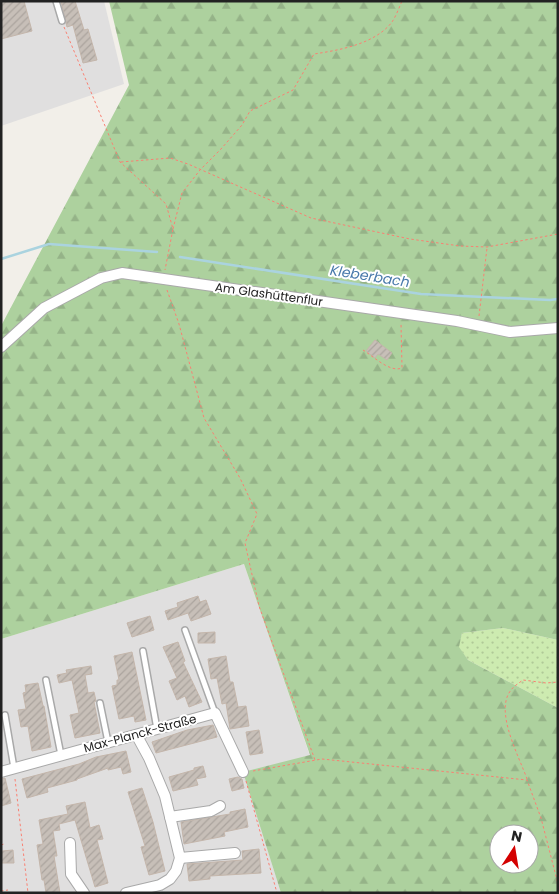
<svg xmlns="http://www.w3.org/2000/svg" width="559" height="894" font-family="Poppins,sans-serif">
<defs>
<pattern id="grass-dots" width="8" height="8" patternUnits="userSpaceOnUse" patternTransform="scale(1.25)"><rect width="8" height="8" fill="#cdebb0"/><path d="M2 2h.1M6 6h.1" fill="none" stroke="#b0c997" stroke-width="1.8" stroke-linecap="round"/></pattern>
<pattern id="forest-firs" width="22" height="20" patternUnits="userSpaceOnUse" patternTransform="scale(1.25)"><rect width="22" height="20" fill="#add19e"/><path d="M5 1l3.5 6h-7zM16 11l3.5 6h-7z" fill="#95b388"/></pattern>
<pattern id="building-hatch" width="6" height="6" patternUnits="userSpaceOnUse" patternTransform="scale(1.25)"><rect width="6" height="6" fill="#c7bfb8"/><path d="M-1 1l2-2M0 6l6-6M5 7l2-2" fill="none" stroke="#aba49e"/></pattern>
</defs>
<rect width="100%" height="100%" fill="#f2efe9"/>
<g fill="#e0dfdf">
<polygon points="1,1 104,1 124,84 1,126"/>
<polygon points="244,564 310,756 244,773 281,893 1,893 1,639"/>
</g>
<polygon fill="url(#grass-dots)" points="503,628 558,640 558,708 468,660 458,647 462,633"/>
<path fill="url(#forest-firs)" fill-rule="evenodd" d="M109 1H558V640L503 628 462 633 459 647 468 660 558 708V893H281L243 772 310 755 244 564 1 639V326L129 85ZM499 834H529V864H499Z"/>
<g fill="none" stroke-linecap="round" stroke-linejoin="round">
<g stroke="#aad3df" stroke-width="2.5">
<polyline points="180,257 421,294 550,300 558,299"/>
<polyline points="1,259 49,244 157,252"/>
</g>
</g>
<g fill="url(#building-hatch)" stroke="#c4b6ab">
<polygon points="1,1 24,1 32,31 1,39"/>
<polygon points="61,1 75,1 84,30 88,29 97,60 83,63 73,25 67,27"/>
<polygon points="375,340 392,353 387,360 378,354 375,358 366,351"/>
<polygon points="198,596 200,602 206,600 211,614 191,621 188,613 168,620 165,611 178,607 177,603"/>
<polygon points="150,616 154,630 132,637 127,623"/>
<polygon points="215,632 215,643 198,643 198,633"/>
<polygon points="178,642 185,661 183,662 202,702 189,707 185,696 177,700 169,681 177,678 163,647"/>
<polygon points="132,652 146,720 135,722 134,716 119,719 112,686 117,685 117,680 119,680 114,656"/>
<polygon points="226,656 230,682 233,682 238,707 246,706 249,726 230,729 226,703 222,704 217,678 211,679 208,659"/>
<polygon points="91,666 92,674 85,675 88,693 94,692 96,701 94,702 100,733 75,738 70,715 79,713 72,680 59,683 57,675 67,673 66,670"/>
<polygon points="38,683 43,706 44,706 51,747 32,751 28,726 21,727 18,710 26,709 23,693 26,692 25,685"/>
<polygon points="213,725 217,737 156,753 152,742 187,730"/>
<polygon points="259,730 263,753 250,755 246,732"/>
<polygon points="126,751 131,772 123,774 121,767 108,770 108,768 77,779 77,780 47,788 48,792 27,798 22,779 79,764 96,757"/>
<polygon points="203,766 206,777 196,779 198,785 173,791 169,777 194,770 194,768"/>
<polygon points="238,777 242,779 244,788 232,791 229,779"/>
<polygon points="5,778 11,803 1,806 1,779"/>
<polygon points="142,788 153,822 165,871 149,875 141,847 145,846 128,792"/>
<polygon points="85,802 90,828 99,825 103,839 97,840 108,883 95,887 75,820 59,824 60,830 53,831 57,856 54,856 60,893 46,893 44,880 42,880 37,845 43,844 39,820 68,814 66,806"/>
<polygon points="245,809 248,827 224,832 225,836 184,844 181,822 230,814 230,812"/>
<polygon points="259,849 261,873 210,876 210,879 189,881 187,864 243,860 242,851"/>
<polygon points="13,850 14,863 1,863 2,851"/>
</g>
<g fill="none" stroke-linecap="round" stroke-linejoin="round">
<g stroke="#a9a9a9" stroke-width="8">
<g id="service">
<polyline points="56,1 62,21"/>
<polyline points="185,630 215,713"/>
<polyline points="143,651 157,729"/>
<polyline points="46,680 61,755"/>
<polyline points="100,703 108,742"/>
<polyline points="5,715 14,768"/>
</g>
</g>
<g stroke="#a9a9a9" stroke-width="12">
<g id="minor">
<polyline points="1,347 44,308 101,278 122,273 457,321 510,332 558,328"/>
<polyline points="1,772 215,713 243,772"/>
<polyline points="170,817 211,811 220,806"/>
<polyline points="70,843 71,874 84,893"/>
<polyline points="180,858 235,853"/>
<polyline points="126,893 160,885 170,879 176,871 180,858 165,796 149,758 137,736"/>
</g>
</g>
<g stroke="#fa8072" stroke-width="1" stroke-dasharray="2.5 2.5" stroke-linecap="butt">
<polyline points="64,27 120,162 166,204 173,229 165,270"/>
<polyline points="121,162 170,158 188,164 311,218 410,239 460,246 487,247 558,234"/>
<path d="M173 229 182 193 200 170 221 149 242 125 250 111 293 90 314 54C340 50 375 44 392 22 396 16 399 8 402 1"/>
<polyline points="167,290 179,324 204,418 240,478 257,514 245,543 259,606 315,760"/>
<polyline points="479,316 487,248"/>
<path d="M363 350C373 356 390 373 402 368L401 323"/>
<polyline points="253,771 322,759 527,780 541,818 558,884"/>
<polyline points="15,779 28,893"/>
<path d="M527 779C519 756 494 711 511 690 514 686 519 683 523 680L546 683 558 682"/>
<polyline points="246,781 277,893"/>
<polyline points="1,845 4,844"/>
<polyline points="1,891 8,890"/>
</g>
<use href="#service" stroke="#fff" stroke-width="5"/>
<use href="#minor" stroke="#fff" stroke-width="10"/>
</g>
<g text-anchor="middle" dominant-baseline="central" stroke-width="4" stroke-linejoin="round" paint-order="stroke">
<g font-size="12" fill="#222" stroke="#fff">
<text transform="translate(269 294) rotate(8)">Am Glashüttenflur</text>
<text transform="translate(140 733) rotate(-15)">Max-Planck-Straße</text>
</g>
<g font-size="14" font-style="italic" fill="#4a7aab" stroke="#fff">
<text transform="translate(370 276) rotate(9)">Kleberbach</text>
</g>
</g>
<rect width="559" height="894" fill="none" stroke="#222222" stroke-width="5"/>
<g transform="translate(514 849) rotate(12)"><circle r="24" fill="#ffffff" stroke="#a7a7a7"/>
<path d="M0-4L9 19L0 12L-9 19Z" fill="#d40000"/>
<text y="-8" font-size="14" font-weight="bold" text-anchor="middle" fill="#222222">N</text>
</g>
</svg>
